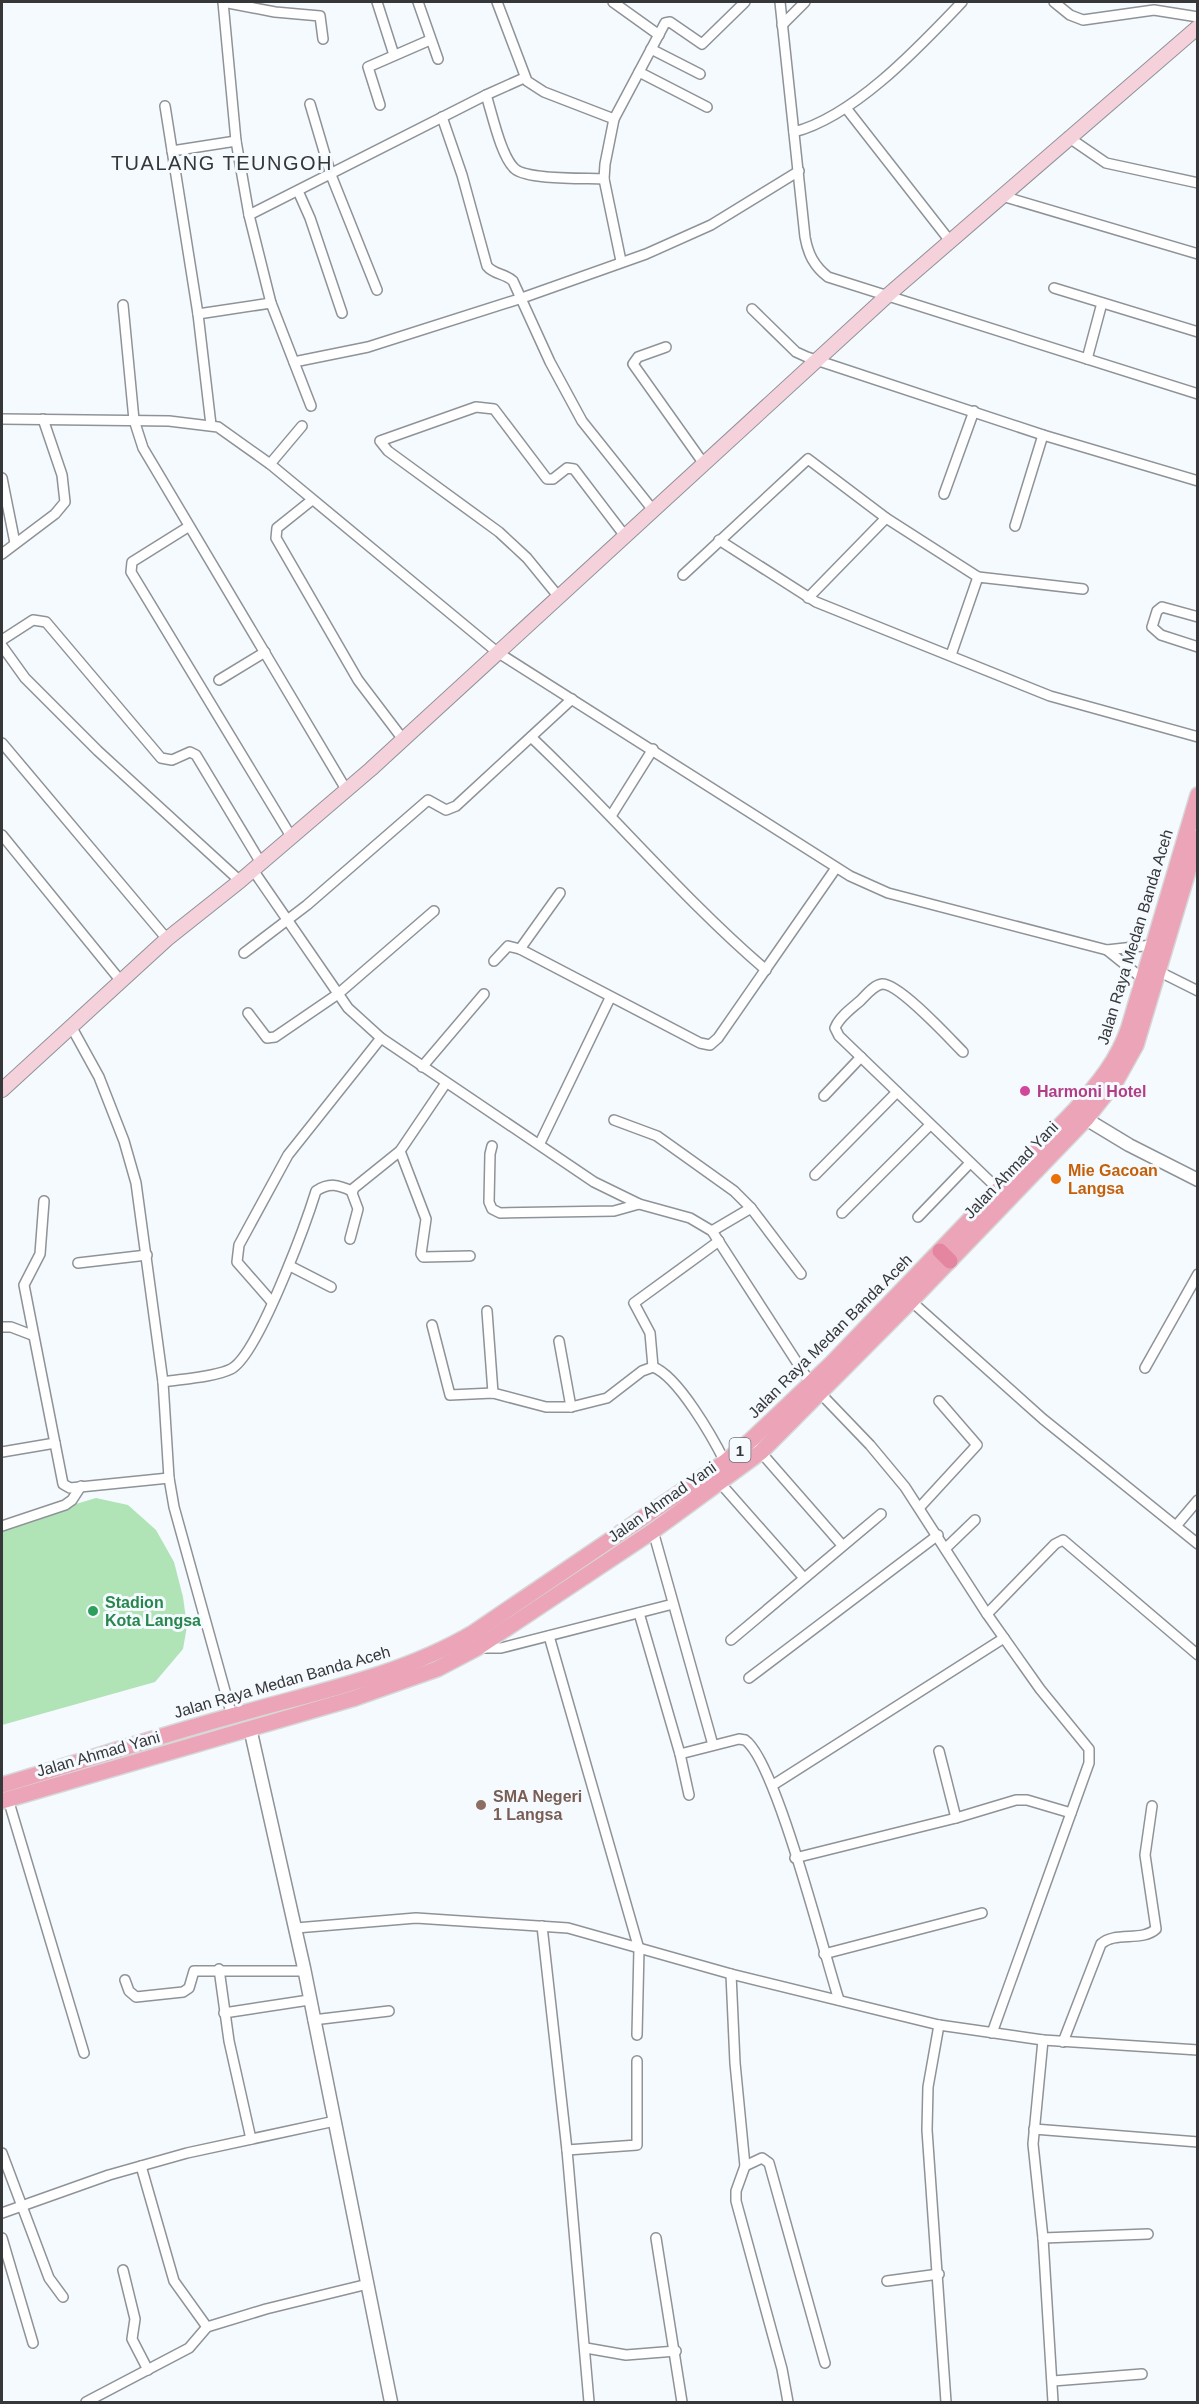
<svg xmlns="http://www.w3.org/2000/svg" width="1199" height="2404" font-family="Helvetica,sans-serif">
<rect width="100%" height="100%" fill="#f5fafe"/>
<polygon fill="#b0e3b6" points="96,1498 128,1505 156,1530 174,1562 183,1597 187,1626 183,1649 155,1682 2,1725 2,1526"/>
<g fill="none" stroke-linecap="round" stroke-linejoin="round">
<g stroke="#8f9397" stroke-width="12">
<g id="minor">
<polyline points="223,2 275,12 320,16 323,39"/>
<polyline points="377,2 394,55"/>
<polyline points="418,2 438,59"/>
<polyline points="497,2 527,81 544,92 614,119"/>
<polyline points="613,2 659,35"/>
<path d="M780 2 805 237C808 254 814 266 828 277L1198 394"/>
<polyline points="1054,2 1070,15 1083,20 1154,10 1198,17"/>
<polyline points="782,25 805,2"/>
<polyline points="651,49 700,74"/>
<polyline points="639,72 707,107"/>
<path d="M486 95C492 113 501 157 515 169 528 180 585 178 604 179"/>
<polyline points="310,104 331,175 377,290"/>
<polyline points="380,105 368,67 430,40"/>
<polyline points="165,106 198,314"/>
<polyline points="846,108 950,241"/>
<path d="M442 117 462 175 487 266C494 275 505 273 513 281L550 362 582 421 653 510"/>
<path d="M794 132C855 116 919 47 962 2"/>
<polyline points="1068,137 1106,163 1198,183"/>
<polyline points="172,151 236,141"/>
<polyline points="298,191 310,218 342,313"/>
<polyline points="1002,196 1198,254"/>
<polyline points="249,215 486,95 524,78"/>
<polyline points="621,261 604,179 605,164 614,119 665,23 670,22 702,44 745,2"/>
<polyline points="1054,288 1198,332"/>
<polyline points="271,303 311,406"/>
<polyline points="123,305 134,420 143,448 347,791"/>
<polyline points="752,309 796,352 807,357 1043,435 1198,481"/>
<polyline points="666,347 638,357 633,364 704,464"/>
<polyline points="1087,359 1102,303"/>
<polyline points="294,362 368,347 522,298 646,254 711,225 799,171"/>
<polyline points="2,419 169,421 218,427 270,464 497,652 850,876 888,893 1107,950 1152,945"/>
<polyline points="211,425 198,314 271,303 249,215 236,141 223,2"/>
<polyline points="270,464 302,426"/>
<polyline points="2,478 15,543"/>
<polyline points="944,494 974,411"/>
<polyline points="312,500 277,528 276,538 358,680 402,738"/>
<polyline points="886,518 978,577"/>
<polyline points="1015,526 1043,435"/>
<polyline points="188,527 132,562 131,572 292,838"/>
<polyline points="719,540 816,602 1050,696 1198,737"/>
<polyline points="2,554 55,514 65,502 62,475 43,419"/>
<polyline points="683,575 808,459 886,518 808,598"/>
<polyline points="558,596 527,558 499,532 388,451 380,441 476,407 494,409 547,479 553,479 567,468 574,469 625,536"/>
<polyline points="1198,617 1162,607 1157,611 1152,627 1161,635 1198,647"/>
<polyline points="2,640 33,620 46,622 161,758 172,760 190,752 196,755 261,863"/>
<polyline points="2,646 25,678 98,751 240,881"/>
<polyline points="951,655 978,577 1083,589"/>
<polyline points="219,680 265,652"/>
<path d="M531 737C611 812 683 899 766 970"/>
<polyline points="2,743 167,939"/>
<polyline points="611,816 653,749"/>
<polyline points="2,835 120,980"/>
<polyline points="253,870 348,1008 381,1038 594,1182 639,1204 690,1218 712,1231 811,1384"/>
<polyline points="520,949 560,893"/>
<polyline points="1107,950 1143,979"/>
<polyline points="244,953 307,905 428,800 446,810 456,806 572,699"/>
<polyline points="494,961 508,946 520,949 700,1043 710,1045 718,1038 836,868"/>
<polyline points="1158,971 1198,991"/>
<polyline points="248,1013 267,1038 275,1037 338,994 434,911"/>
<polyline points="72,1028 99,1077 124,1141 136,1183 163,1382 169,1478 174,1507 232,1716"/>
<path d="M963 1052C950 1039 899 983 882 984 874 985 866 995 860 1001 852 1008 839 1017 835 1028L839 1036 998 1189"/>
<polyline points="422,1067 484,994"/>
<polyline points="824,1096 861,1057"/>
<polyline points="614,1120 657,1136 734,1191 751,1208"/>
<polyline points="540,1143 610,998"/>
<polyline points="492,1146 490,1154 489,1202 492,1209 500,1213 614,1211 639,1204"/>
<polyline points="400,1151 426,1219 421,1254 423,1257 470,1256"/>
<polyline points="815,1175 897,1092"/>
<polyline points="44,1201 40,1254 24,1285 63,1484 70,1488 169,1478"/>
<polyline points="842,1213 930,1125"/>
<polyline points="918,1217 970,1163"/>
<polyline points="712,1231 751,1208 801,1274"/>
<polyline points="350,1239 358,1209 352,1193 354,1188 400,1151 446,1083"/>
<polyline points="78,1263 147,1255"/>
<polyline points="290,1266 331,1287"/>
<polyline points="911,1301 1043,1419 1198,1544"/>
<polyline points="272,1302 237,1262 239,1245 288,1155 381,1038"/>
<polyline points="487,1311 493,1393"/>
<path d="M432 1325 450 1395 493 1393 546 1407H571L607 1398 642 1371 653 1367C678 1376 713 1438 725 1462"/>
<polyline points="2,1327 11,1327 32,1335"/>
<polyline points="559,1341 571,1407"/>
<polyline points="653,1367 650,1333 634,1303 719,1241"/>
<polyline points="1145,1368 1198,1274"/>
<path d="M163 1382C182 1379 215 1377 231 1369 258 1355 306 1223 316 1191 330 1182 338 1185 352 1191"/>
<polyline points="820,1393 870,1445 905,1487 987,1614 1040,1689 1089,1749 1089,1763 992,2033"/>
<polyline points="758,1449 842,1545"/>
<polyline points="2,1452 55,1443"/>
<polyline points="721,1484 804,1578"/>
<polyline points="920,1507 977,1445 939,1401"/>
<polyline points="2,1526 65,1505 72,1500 81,1486"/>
<polyline points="1176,1526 1198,1500"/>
<polyline points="653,1531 713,1745"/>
<polyline points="946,1548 975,1520"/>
<polyline points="639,1613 680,1754 689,1795"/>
<polyline points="987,1614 1055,1544 1063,1540 1198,1655"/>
<polyline points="549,1636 639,1949 637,2035"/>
<polyline points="731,1640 881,1514"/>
<polyline points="480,1648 501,1648 673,1604"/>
<polyline points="749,1678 938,1535"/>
<polyline points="939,1751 956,1818"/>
<path d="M680 1754 739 1739 745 1740C776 1761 824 1954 839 2000"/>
<polyline points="773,1785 1004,1638"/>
<polyline points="8,1799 84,2053"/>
<polyline points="795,1858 956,1818 1016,1800 1027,1800 1071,1813"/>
<polyline points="542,1926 567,2150 589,2402"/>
<polyline points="296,1928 416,1918 568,1928 731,1974 939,2025 1043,2040 1198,2050"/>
<polyline points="824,1954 982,1913"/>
<polyline points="219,1969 229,2041 251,2139"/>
<polyline points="731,1974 735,2063 745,2166 736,2191 736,2201 782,2369 788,2402"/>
<polyline points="125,1980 129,1991 136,1997 183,1992 189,1988 194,1971 305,1971"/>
<polyline points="224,2013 309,2000"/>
<polyline points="313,2020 389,2011"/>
<polyline points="939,2025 928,2087 927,2130 946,2402"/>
<polyline points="1043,2040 1033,2144 1043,2238 1053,2402"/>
<path d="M1063 2042 1101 1944C1115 1931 1142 1942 1156 1929L1145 1855 1152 1806"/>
<polyline points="1034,2129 1198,2142"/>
<polyline points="567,2150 637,2145 637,2061"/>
<polyline points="2,2153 49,2278 63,2297"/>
<polyline points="141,2166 174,2281 207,2327"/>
<polyline points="745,2166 762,2158 769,2163 825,2363"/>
<polyline points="2,2213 109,2175 187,2153 335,2121"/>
<polyline points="2,2238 33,2343"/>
<polyline points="656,2238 682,2402"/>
<polyline points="1043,2238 1148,2234"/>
<polyline points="123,2270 135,2319 132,2339 148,2370"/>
<polyline points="887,2281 939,2274"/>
<polyline points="586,2348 626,2355 676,2351"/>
<polyline points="1053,2381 1142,2374"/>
<polyline points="86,2402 189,2348 207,2327 266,2309 368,2284"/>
</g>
</g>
<g stroke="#8f9397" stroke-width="15">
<g id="tertiary">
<polyline points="1086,1119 1129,1145 1198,1180"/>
<polyline points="250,1728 304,1968 391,2402"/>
</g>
</g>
<g stroke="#8f9397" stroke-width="16">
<polyline id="secondary" points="2,1090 167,939 240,881 371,769 888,295 1198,27"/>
</g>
<g stroke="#d7d7d7" stroke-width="18">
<g id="primary">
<path d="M2 1785C77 1763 152 1738 228 1717 311 1693 398 1677 473 1633L725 1462 751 1440 832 1363 1075 1110C1098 1084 1118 1060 1129 1027L1198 795"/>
<polyline points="2,1801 355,1698 437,1669 477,1648 653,1531 761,1452 911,1301 1086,1119 1116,1081 1136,1045 1198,838"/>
</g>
</g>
<g stroke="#d7d7d7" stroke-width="18">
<polyline id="trunk" points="940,1251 950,1261"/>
</g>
<use href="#minor" stroke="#fff" stroke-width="9"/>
<use href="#tertiary" stroke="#fff" stroke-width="12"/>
<use href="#secondary" stroke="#f5d2db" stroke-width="14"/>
<use href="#primary" stroke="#eba4b8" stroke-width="15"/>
<use href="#trunk" stroke="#e486a0" stroke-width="15"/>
</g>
<circle fill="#d1479c" stroke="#f5fafe" stroke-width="2" cx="1025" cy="1091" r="6"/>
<circle fill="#e8710a" stroke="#f5fafe" stroke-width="2" cx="1056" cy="1179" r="6"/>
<circle fill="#2e9e5b" stroke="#f5fafe" stroke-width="2" cx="93" cy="1611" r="6"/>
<circle fill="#8d6e63" stroke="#f5fafe" stroke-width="2" cx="481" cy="1805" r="6"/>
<g text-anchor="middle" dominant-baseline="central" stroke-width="6" stroke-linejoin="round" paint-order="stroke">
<rect fill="#f5fafe" stroke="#6f7274" stroke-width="1.5" x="729.5" y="1438" width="21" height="24" rx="4.5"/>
<g font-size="15" font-weight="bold" fill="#363739">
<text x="740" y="1450">1</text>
</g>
<g font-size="16" fill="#363739" stroke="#f5fafe">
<text transform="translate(1135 937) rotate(-73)">Jalan Raya Medan Banda Aceh</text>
<text transform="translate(1011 1170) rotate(-46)">Jalan Ahmad Yani</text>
<text transform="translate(830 1336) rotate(-45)">Jalan Raya Medan Banda Aceh</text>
<text transform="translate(662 1502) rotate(-35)">Jalan Ahmad Yani</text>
<text transform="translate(282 1682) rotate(-16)">Jalan Raya Medan Banda Aceh</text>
<text transform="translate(98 1754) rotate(-16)">Jalan Ahmad Yani</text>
</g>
<g font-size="16" font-weight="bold" fill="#b23c85" stroke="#f5fafe" text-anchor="start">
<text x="1037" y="1091">Harmoni Hotel</text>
</g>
<g font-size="16" font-weight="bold" fill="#c56008" stroke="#f5fafe" text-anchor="start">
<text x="1068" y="1170">Mie Gacoan<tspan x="1068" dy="18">Langsa</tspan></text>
</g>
<g font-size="16" font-weight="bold" fill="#27864d" stroke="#f5fafe" text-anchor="start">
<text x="105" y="1602">Stadion<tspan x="105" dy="18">Kota Langsa</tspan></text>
</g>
<g font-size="16" font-weight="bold" fill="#785e54" stroke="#f5fafe" text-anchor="start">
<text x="493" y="1796">SMA Negeri<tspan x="493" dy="18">1 Langsa</tspan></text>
</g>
<g font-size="20" letter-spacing="1.5" fill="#363739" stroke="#f5fafe">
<text x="222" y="163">TUALANG TEUNGOH</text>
</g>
</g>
<rect width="1199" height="2404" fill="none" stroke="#363739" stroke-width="6"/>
</svg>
